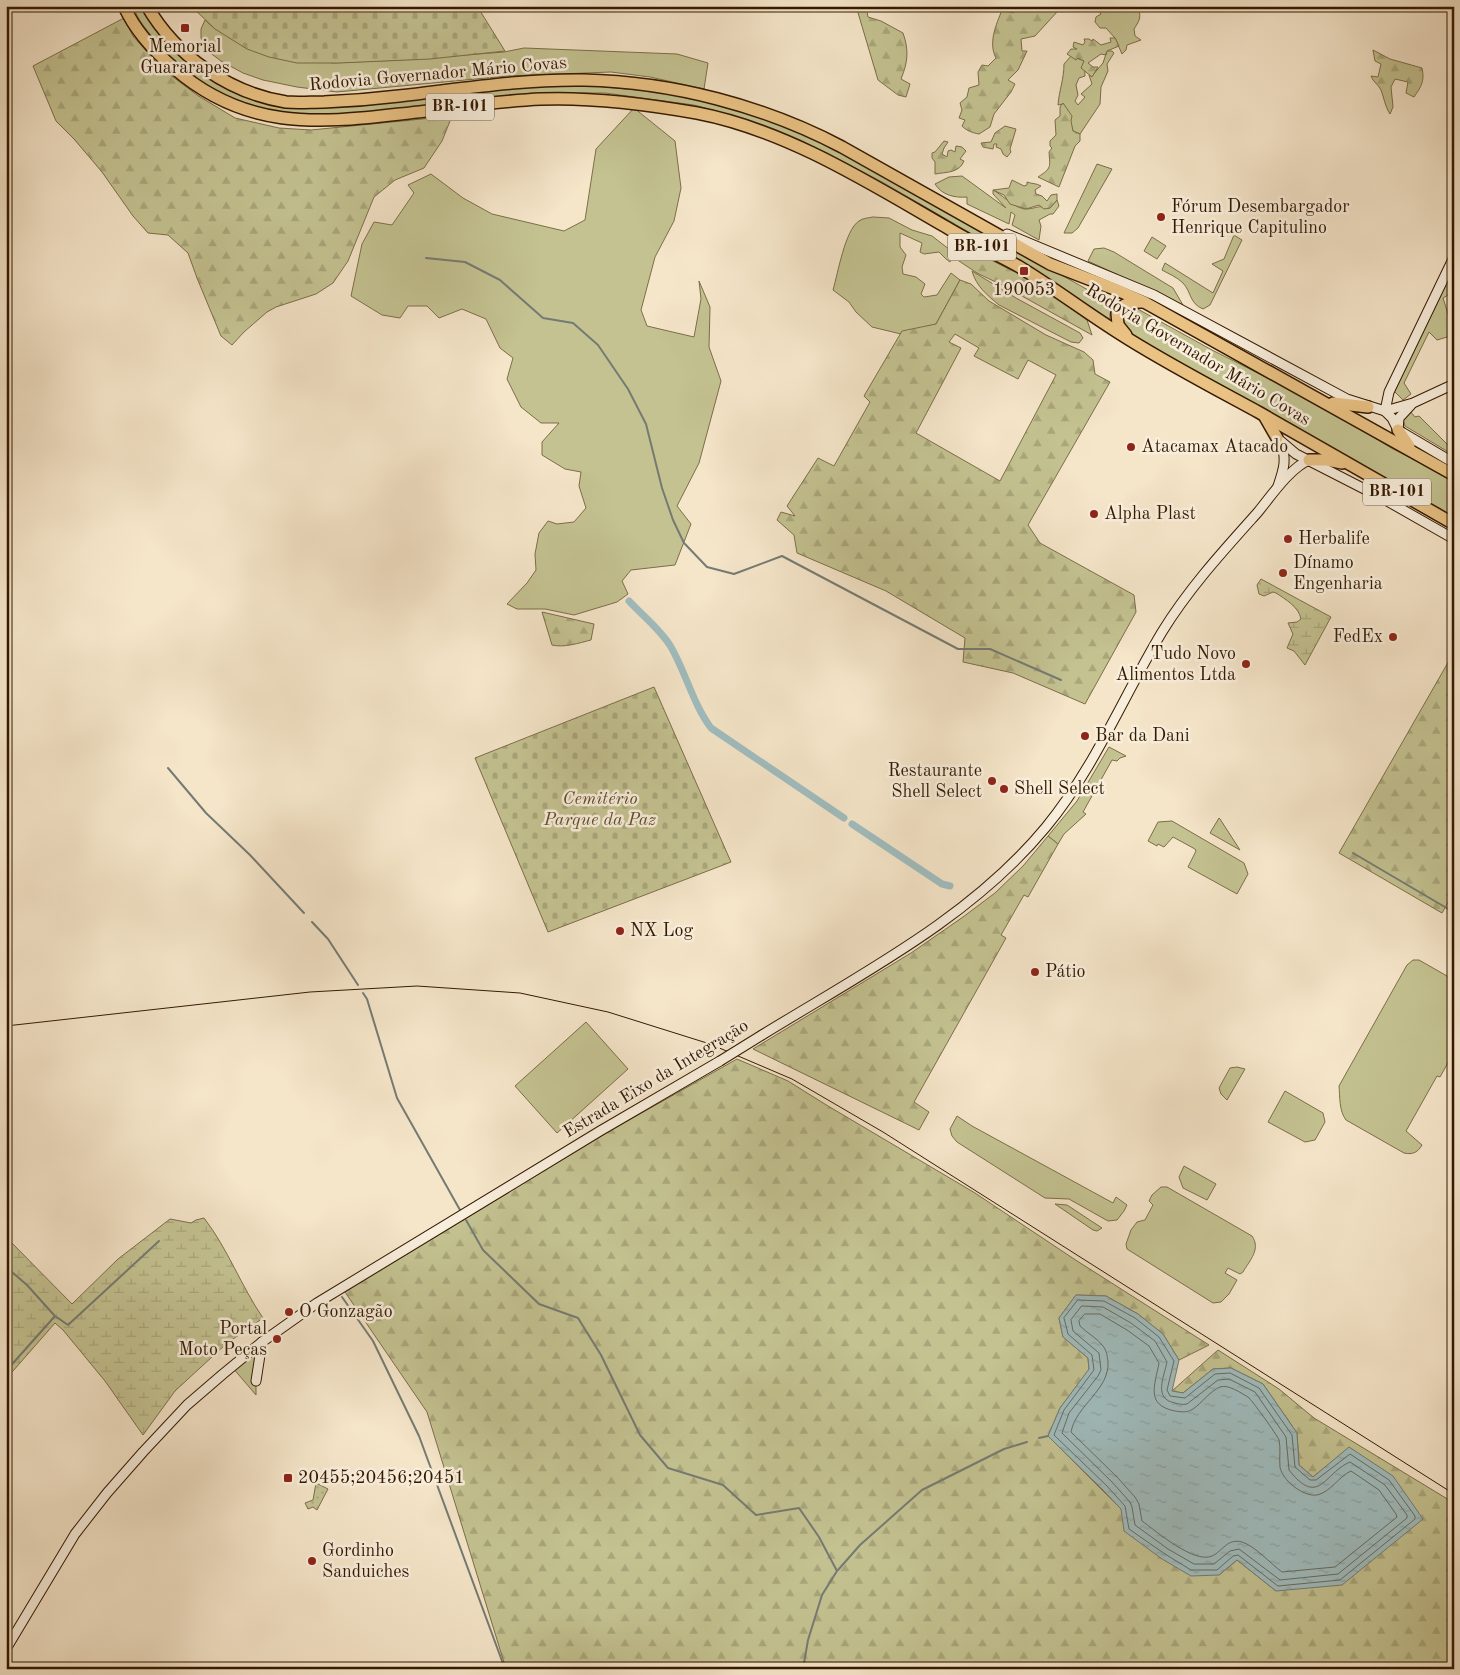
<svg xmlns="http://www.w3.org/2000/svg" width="1460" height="1675" font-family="'Old Standard TT',serif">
<defs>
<pattern id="forest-firs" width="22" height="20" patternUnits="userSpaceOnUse" patternTransform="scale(1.25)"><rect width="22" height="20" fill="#c4c291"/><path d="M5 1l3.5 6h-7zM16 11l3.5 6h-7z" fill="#a9a67b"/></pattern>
<pattern id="wetland-marsh" width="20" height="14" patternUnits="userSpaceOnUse" patternTransform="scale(1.25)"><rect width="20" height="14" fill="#c4c291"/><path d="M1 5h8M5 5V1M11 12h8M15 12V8" fill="none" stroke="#a9a67b"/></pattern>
<pattern id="cemetery-stones" width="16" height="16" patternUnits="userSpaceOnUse" patternTransform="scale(1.25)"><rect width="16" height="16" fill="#c4c291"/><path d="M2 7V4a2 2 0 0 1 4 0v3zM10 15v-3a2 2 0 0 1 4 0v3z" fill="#a9a67b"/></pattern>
<pattern id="park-dots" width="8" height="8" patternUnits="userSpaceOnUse" patternTransform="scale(1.25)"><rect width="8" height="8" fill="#c4c291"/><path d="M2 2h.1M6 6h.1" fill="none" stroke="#a9a67b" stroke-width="1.8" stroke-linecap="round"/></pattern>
<pattern id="water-ripples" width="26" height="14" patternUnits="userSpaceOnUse" patternTransform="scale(1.25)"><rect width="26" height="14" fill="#a0bdbf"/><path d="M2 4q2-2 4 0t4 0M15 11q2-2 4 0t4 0" fill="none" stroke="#8aa2a2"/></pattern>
</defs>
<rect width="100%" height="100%" fill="#f5e5c9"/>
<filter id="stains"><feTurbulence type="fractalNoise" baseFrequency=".004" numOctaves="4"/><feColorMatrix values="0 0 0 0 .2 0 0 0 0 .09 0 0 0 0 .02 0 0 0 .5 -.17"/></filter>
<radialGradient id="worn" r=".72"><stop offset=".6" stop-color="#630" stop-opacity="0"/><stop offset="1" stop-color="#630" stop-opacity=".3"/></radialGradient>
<g fill="#c4c291" stroke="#7c6e48">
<path d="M132 6H144L224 84 331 105H369L485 90 543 86H595L668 93 733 107 820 140 1115 305C1109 312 1109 316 1111 324L1012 257 882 182 827 153 799 140 737 117 694 105 605 93H581L420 109 299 117 250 108 198 81 183 69 166 53 149 33 140 21Z"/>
<path d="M1094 6H1129L1130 12 1137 6C1142 16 1140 20 1134 29L1135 36 1141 40 1127 45 1126 50 1122 54 1115 38 1106 28H1100L1095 22 1096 17 1101 14Z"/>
<polygon points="205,20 215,29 332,63 400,60 504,52 524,48 677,54 708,63 704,89 650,77 611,72 508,76 337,92 297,87 263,80 243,73 221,61 209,52 201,38 201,29"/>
<path d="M1107 51H1112L1114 53 1107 64 1108 71 1101 87 1100 104 1080 134 1073 131 1063 104 1058 105C1059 91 1064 79 1064 64L1071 56 1084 61 1085 76 1079 78 1076 85 1078 95 1075 101 1078 105 1085 97 1081 94 1092 84 1089 75 1092 76 1103 63Z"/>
<polygon points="634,108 675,141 681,188 674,221 655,257 641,310 647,326 694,337 701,299 699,281 710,307 709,347 721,381 699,463 677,506 691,524 675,565 631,570 622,581 628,594 617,602 574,615 545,609 517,609 507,604 527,583 536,570 535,554 539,533 548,521 557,524 574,522 586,508 579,486 581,472 565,469 542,455 542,442 559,423 541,423 521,407 507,379 513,358 500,348 486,319 462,309 439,318 427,306 408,306 400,318 382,315 351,296 362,244 374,222 392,225 414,193 408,185 431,174 463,198 492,214 564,231 585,220 596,149"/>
<polygon points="1097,164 1112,169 1078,228 1072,233 1064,233"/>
<path d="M962 176 1006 208 993 194V190C1003 195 1016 210 1027 209 1039 208 1036 205 1050 208L1057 200 1059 206 1053 214H1050L1039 220 1041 226 1039 240 1012 225 1015 215 1011 212 1009 224 967 204V197C954 198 942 195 935 184L949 177Z"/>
<path d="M873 217 889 218 912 230 932 236 954 253 950 262 946 259 939 252 924 254 920 252 922 243 900 233V247L906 255 902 267 903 274 916 277 925 284 921 294 924 297 937 295 951 273 960 280 936 324 901 334 872 327 856 312 849 302 833 290C838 273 845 230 859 221 863 218 868 218 873 217Z"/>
<path d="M1234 235 1242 240 1210 305 1203 309C1189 303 1192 293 1183 283 1177 277 1169 274 1162 270L1165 263 1213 293 1223 271 1212 264 1224 259Z"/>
<polygon points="1152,237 1166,246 1157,259 1144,251"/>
<polygon points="1104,248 1114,252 1168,285 1173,288 1183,305 1088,261 1094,249"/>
<path d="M972 271 1016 298 1080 333 1083 338 1079 343 1071 342 999 305C987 295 976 286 972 271Z"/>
<polygon points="1444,274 1451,287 1448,295 1443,298 1450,320 1454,318 1454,335 1437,340 1429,332 1404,383 1411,394 1403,400 1392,389"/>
<path d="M1134 307 1212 350 1315 402 1393 449 1454 479V518L1132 336 1123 326C1123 316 1125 311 1134 307Z"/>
<polygon points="1409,410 1415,417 1419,416 1454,451 1450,453 1405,426 1403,419"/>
<polygon points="1109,747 1126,756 1120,758 1117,761 1112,760 1083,812 1086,814 1064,834 1058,844 1048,836 1077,801"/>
<polygon points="1219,818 1220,819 1240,850 1210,833"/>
<polygon points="1172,821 1244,863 1248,874 1237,894 1188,867 1196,851 1195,849 1173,837 1164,847 1158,844 1157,846 1148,841 1158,822"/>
<path d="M1413 960H1419L1454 980V1052L1440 1077 1437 1076 1406 1131 1422 1145C1418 1152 1413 1155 1404 1153L1346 1120C1339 1111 1340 1097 1339 1086L1407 965Z"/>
<polygon points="586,1022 628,1069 557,1133 515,1086"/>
<polygon points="1237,1067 1245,1069 1227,1100 1221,1094 1219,1088 1230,1068"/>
<polygon points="1285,1091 1323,1113 1325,1122 1315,1140 1305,1142 1268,1122"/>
<polygon points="957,1116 972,1126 1113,1203 1116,1197 1127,1205 1124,1211 1117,1220 1108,1221 1069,1199 1045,1198 957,1142 952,1136 950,1129"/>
<polygon points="1184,1166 1216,1184 1207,1200 1183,1188 1179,1177"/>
<path d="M1161 1187H1167L1252 1236C1261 1249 1250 1260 1243 1272L1240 1274 1228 1268 1225 1273 1237 1280 1229 1294 1221 1302 1213 1303 1127 1249 1126 1244 1131 1230 1137 1222 1145 1220 1153 1205 1149 1201 1152 1195Z"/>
<polygon points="1055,1204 1067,1205 1102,1228 1097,1231 1093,1230"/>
<polygon points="262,1342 256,1381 256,1395 232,1367"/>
</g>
<g fill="url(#forest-firs)" stroke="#7c6e48" fill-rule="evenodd">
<path d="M856 6H866L868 17 881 21 903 33C909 50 908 62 901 79L910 84 906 97 898 95 878 80Z"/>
<path d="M1016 6H1054L1057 12 1035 36 1021 39 1022 51H1027L1018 70 1008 80 1015 84 1011 92 994 114 990 127 979 134C973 133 967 131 962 126L965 120 959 118 962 110 960 103 967 97 969 88 979 85 978 72 982 65 988 66 996 58C988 43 996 25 1002 10L1013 13Z"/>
<polygon points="124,18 133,36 161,68 197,95 235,118 279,128 311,130 452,116 442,141 424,168 395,180 374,197 348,261 333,283 316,294 276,307 267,312 244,332 232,345 221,336 197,278 188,253 168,235 148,233 133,216 102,172 74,139 56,121 33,66"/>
<polygon points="1110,38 1115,38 1119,46 1107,51 1106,55 1101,54 1088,63 1093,67 1098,67 1092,77 1081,68 1084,61 1078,58 1076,60 1067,54 1071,49 1077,49 1073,47 1074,42 1083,45 1085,42 1084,39 1089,39 1092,41 1093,39 1101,45 1111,42"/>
<path d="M1373 50 1390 59 1422 68C1425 81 1421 87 1414 97L1406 93 1408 82 1395 79 1391 87 1393 107 1390 114C1385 106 1384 98 1381 90 1378 84 1373 82 1371 76L1378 77 1381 64 1375 61Z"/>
<path d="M1063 103 1072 116 1071 121 1073 131 1080 134V141L1075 146 1059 187 1038 177C1052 168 1050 167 1049 152L1052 148 1050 146V141L1056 135 1055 120 1060 116V107Z"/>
<polygon points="1005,126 1016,129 1010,149 1011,152 1007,157 1003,154 1001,149 996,147 997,144 994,144 993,149 983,147 981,143 991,142 995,133"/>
<path d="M944 141 948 142 944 148 942 154 947 157 948 151 951 150 955 152 956 146 962 147 966 151 960 159 964 161C959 173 947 172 935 174V162L932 158V153L935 152Z"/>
<path d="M1012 180 1024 186 1027 185V182C1032 184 1036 183 1041 186L1035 190 1036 194 1042 196 1047 201 1051 195 1057 194V200L1050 208 1044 209 1039 205 1026 209 1010 204 1004 195 993 190 1009 188Z"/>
<polygon points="970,251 979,254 1007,268 1025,274 1087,320 1092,335 1004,286 977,273 953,257 961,252"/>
<path d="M960 280 971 284 989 301 1046 335 1084 352 1093 360 1095 374 1110 382 1028 525 1040 543 1134 595 1136 612 1085 704 1013 673 963 662 965 638 886 591 797 553 794 535 777 520 781 512 795 516 787 506 818 458 834 466 870 402 864 396 902 331 936 324ZM955 334 979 348 974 356 1018 379 1028 360 1056 375 1000 481 916 433 961 348 949 342Z"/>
<path d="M542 612 594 624 591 640C579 643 564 648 552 645Z"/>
<polygon points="1454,652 1454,892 1442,913 1339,853"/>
<polygon points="1048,836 1058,844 1028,897 1024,895 1001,935 1006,938 914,1102 929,1112 919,1130 753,1049 911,953 963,917 995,893 1023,866"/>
<polygon points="737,1059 788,1081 828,1106 975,1193 1074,1259 1209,1345 1179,1360 1163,1334 1138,1314 1106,1296 1076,1295 1059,1318 1063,1337 1088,1358 1089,1370 1060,1408 1048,1436 1121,1509 1219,1575 1237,1560 1276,1591 1349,1448 1313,1477 1299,1465 1297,1433 1263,1384 1231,1368 1213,1369 1183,1393 1172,1391 1218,1350 1279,1389 1314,1418 1454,1503 1454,1669 506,1669 427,1412 345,1292 608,1132"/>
</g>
<g fill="url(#wetland-marsh)" stroke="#7c6e48">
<path d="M1261 579 1331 617 1305 665 1294 651 1287 648 1293 634 1288 623 1297 622 1301 619C1299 607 1285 599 1276 593L1273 592 1264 596 1259 594 1257 585Z"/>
<path d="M204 1218C228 1249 241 1286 263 1318L226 1344 175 1391 143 1435 105 1381 63 1330 55 1323 6 1379V1237L72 1304 118 1259 170 1219 191 1223 196 1220Z"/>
</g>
<g fill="url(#cemetery-stones)" stroke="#7c6e48">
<polygon points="191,6 477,6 505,51 430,59 339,63 297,63 269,57 247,49 215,29"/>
<polygon points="654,687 731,862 548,932 475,758"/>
</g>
<polygon fill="url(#park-dots)" stroke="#7c6e48" points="316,1483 328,1489 318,1508 317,1510 313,1507 308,1509 305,1503 313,1500"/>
<polygon fill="url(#water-ripples)" stroke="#757b73" points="1076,1295 1106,1296 1138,1314 1163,1334 1179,1360 1172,1391 1183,1393 1213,1369 1231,1368 1263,1384 1297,1433 1299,1465 1313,1477 1349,1447 1393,1476 1423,1519 1342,1585 1276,1591 1237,1560 1219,1575 1191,1576 1162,1559 1124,1531 1121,1509 1103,1490 1048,1436 1060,1408 1089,1369 1088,1358 1063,1337 1059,1318"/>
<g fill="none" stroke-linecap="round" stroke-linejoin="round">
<g stroke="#6a6b60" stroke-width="1">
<polygon points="1078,1300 1104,1301 1135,1318 1159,1337 1174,1361 1167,1390 1170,1396 1185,1398 1215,1374 1230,1373 1259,1388 1292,1435 1295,1467 1310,1480 1316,1480 1350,1454 1389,1480 1415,1516 1415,1519 1340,1580 1278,1586 1238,1555 1233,1556 1217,1570 1191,1570 1165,1554 1129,1529 1125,1506 1107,1486 1054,1435 1064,1410 1094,1370 1092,1355 1068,1334 1064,1318"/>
<path d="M1082 1306 1103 1307 1131 1323 1155 1341 1167 1362C1164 1377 1153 1399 1175 1403 1179 1404 1182 1405 1187 1404L1218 1380 1229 1379 1255 1392 1286 1437 1289 1470C1319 1508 1324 1473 1350 1462L1385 1485 1407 1515V1518L1338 1574 1280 1580 1239 1549 1230 1551 1214 1564H1194L1168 1549 1135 1525 1132 1507 1130 1502 1112 1482 1062 1433 1069 1413 1098 1376 1101 1370 1099 1353 1073 1331 1071 1320Z"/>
<path d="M1085 1314H1100L1127 1330 1149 1346 1159 1363C1155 1385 1145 1405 1175 1411 1182 1412 1187 1413 1193 1409 1202 1403 1210 1391 1220 1387 1228 1384 1241 1393 1248 1397 1252 1400 1277 1435 1279 1440 1281 1448 1279 1458 1280 1467 1282 1480 1303 1497 1317 1495 1331 1492 1339 1476 1351 1471L1379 1490 1396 1514 1397 1517 1335 1567 1282 1572C1271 1564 1255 1546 1242 1542 1227 1538 1223 1551 1212 1556 1194 1564 1156 1531 1142 1521L1139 1504 1135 1497 1117 1477 1071 1432C1076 1405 1110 1390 1108 1361 1107 1356 1107 1351 1103 1346 1097 1338 1087 1333 1080 1326L1079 1321Z"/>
</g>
<g stroke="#757b73" stroke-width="2">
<polyline points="426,258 465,262 500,280 543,318 573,323 598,345 628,389 646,424 662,488 673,520 684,543 707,567 734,574 782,556 958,649 990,649 1061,680"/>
<polyline points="168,768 206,813 250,855 304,913"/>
<polyline points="1353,853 1450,910"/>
<polyline points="312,922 328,939 358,985"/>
<polyline points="363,993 367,999 397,1098 460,1210"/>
<polyline points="466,1220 483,1250 539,1304 578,1318 601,1355 640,1435 668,1468 723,1485 756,1515 799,1508 819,1537 837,1571 822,1595 808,1640 803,1669"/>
<polyline points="6,1267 27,1285 54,1315"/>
<polyline points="342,1297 373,1341 419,1436 505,1669"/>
<polyline points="6,1371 55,1316 68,1325 159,1241"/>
<polyline points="1039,1438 1048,1436"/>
<polyline points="838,1570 860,1545 922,1490 1004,1449 1027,1442"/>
</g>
<g stroke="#a0bdbf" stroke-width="7">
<path d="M629 601C643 616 661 630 671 647 686 673 693 704 711 728L844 818"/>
<polyline points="852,824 942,884 950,886"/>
</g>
<g stroke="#341900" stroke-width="11">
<g id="secondary">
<polyline points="1007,234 1154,295 1347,399 1385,411 1392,418 1398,430 1454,463"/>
<polyline points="1385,411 1389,392 1454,257"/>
<polyline points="1385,411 1413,403 1454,384"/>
<polyline points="1398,430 1399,418 1411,405"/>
<polyline points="1277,438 1296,454 1382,498 1454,539"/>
<path d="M1278 486C1283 471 1288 458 1280 443"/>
<path d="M762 1035C861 974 971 918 1046 827 1094 769 1123 697 1162 632 1189 588 1224 550 1258 512 1271 496 1290 468 1309 460"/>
<polyline points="256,1381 262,1342"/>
<polyline points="6,1649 75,1534 107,1493 143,1452 187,1405 223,1374 262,1342 317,1303 600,1131 720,1061"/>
</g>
</g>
<g stroke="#341900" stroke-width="14">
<g id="highway">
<path d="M124 6C135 31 155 52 175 69 245 129 315 124 400 114 447 109 494 101 541 99 593 97 646 104 697 113 786 130 868 182 946 227 969 241 994 253 1018 266 1056 289 1092 317 1130 340 1172 366 1216 389 1260 413 1324 450 1389 487 1454 524"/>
<path d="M147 6C176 56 229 93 286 102 298 103 311 102 324 102 349 101 374 99 399 96 461 89 522 79 584 80 673 82 764 106 842 147L1050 264 1117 290 1144 302 1454 475"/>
<path d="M1126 335 1118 325 1117 313C1123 303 1131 302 1142 302"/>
<polyline points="1333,403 1368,407"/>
<polyline points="1265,417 1277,438"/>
<polyline points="1398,430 1409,446"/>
<polyline points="1309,460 1327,460 1342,463"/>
</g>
</g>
<use href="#secondary" stroke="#f8eedc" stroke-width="9"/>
<use href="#highway" stroke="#eac284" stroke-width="11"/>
<polyline stroke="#341900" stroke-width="1" points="6,1026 310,992 417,986 520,993 608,1012 710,1044 792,1079 883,1132 1454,1494"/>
<g stroke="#341900" stroke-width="11" stroke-linecap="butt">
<polyline id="secondary-bridge" points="720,1061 762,1035"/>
</g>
<use href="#secondary-bridge" stroke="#f8eedc" stroke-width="9"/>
</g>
<g fill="#8f2418" stroke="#f8eedc" stroke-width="2">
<rect x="180" y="23" width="10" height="10" rx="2.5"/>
<circle cx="1161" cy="217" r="5"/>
<rect x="1019" y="266" width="10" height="10" rx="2.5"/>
<circle cx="1131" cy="447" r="5"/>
<circle cx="1094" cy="514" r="5"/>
<circle cx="1288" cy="539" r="5"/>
<circle cx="1283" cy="573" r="5"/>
<circle cx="1393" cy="637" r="5"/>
<circle cx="1246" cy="664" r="5"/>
<circle cx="1085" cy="736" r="5"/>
<circle cx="992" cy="781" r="5"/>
<circle cx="1004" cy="789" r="5"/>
<circle cx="620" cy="931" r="5"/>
<circle cx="1035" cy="972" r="5"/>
<circle cx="289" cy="1312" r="5"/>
<circle cx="277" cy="1339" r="5"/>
<rect x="283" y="1473" width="10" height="10" rx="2.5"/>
<circle cx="312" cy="1561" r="5"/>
</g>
<g text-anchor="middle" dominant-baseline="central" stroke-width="5" stroke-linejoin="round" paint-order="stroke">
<g fill="#f8eedc" stroke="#6f5942" stroke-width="1">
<rect x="426" y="93.5" width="68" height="27" rx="4"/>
<rect x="948" y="233.5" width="68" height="27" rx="4"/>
<rect x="1363" y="478.5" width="68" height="27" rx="4"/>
</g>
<g font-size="16" font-weight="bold" fill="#341900">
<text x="460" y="107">BR-101</text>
<text x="982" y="247">BR-101</text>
<text x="1397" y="492">BR-101</text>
</g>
<g font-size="18" fill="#341900" stroke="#f8eedc" text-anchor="start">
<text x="185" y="47" text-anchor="middle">Memorial<tspan x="185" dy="21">Guararapes</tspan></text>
<text x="1171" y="207">Fórum Desembargador<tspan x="1171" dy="21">Henrique Capitulino</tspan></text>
<text x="1024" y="290" text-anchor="middle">190053</text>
<text x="1141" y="447">Atacamax Atacado</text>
<text x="1104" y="514">Alpha Plast</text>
<text x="1298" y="539">Herbalife</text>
<text x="1293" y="563">Dínamo<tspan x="1293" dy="21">Engenharia</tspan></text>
<text x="1383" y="637" text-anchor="end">FedEx</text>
<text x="1236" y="654" text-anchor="end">Tudo Novo<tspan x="1236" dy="21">Alimentos Ltda</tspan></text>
<text x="1095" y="736">Bar da Dani</text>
<text x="982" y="771" text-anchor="end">Restaurante<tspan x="982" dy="21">Shell Select</tspan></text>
<text x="1014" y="789">Shell Select</text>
<text x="630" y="931">NX Log</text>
<text x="1045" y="972">Pátio</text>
<text x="299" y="1312">O Gonzagão</text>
<text x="267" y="1329" text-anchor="end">Portal<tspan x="267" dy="21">Moto Peças</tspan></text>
<text x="298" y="1478">20455;20456;20451</text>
<text x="322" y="1551">Gordinho<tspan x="322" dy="21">Sanduiches</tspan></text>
</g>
<g font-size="18" fill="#341900" stroke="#f8eedc">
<text transform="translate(438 74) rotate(-5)">Rodovia Governador Mário Covas</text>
<text transform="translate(1198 355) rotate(31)">Rodovia Governador Mário Covas</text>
<text transform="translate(656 1079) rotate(-31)">Estrada Eixo da Integração</text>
</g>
<g font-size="18" font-style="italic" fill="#5f4c2c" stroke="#f8eedc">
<text x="600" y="799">Cemitério<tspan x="600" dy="21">Parque da Paz</tspan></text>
</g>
</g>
<rect width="1460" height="1675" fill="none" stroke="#f5e5c9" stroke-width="25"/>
<rect x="8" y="8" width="1445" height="1660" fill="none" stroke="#341900" stroke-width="2.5"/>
<rect x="12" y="12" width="1435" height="1650" fill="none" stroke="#341900"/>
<rect width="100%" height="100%" filter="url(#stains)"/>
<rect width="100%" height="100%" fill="url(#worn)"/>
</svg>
